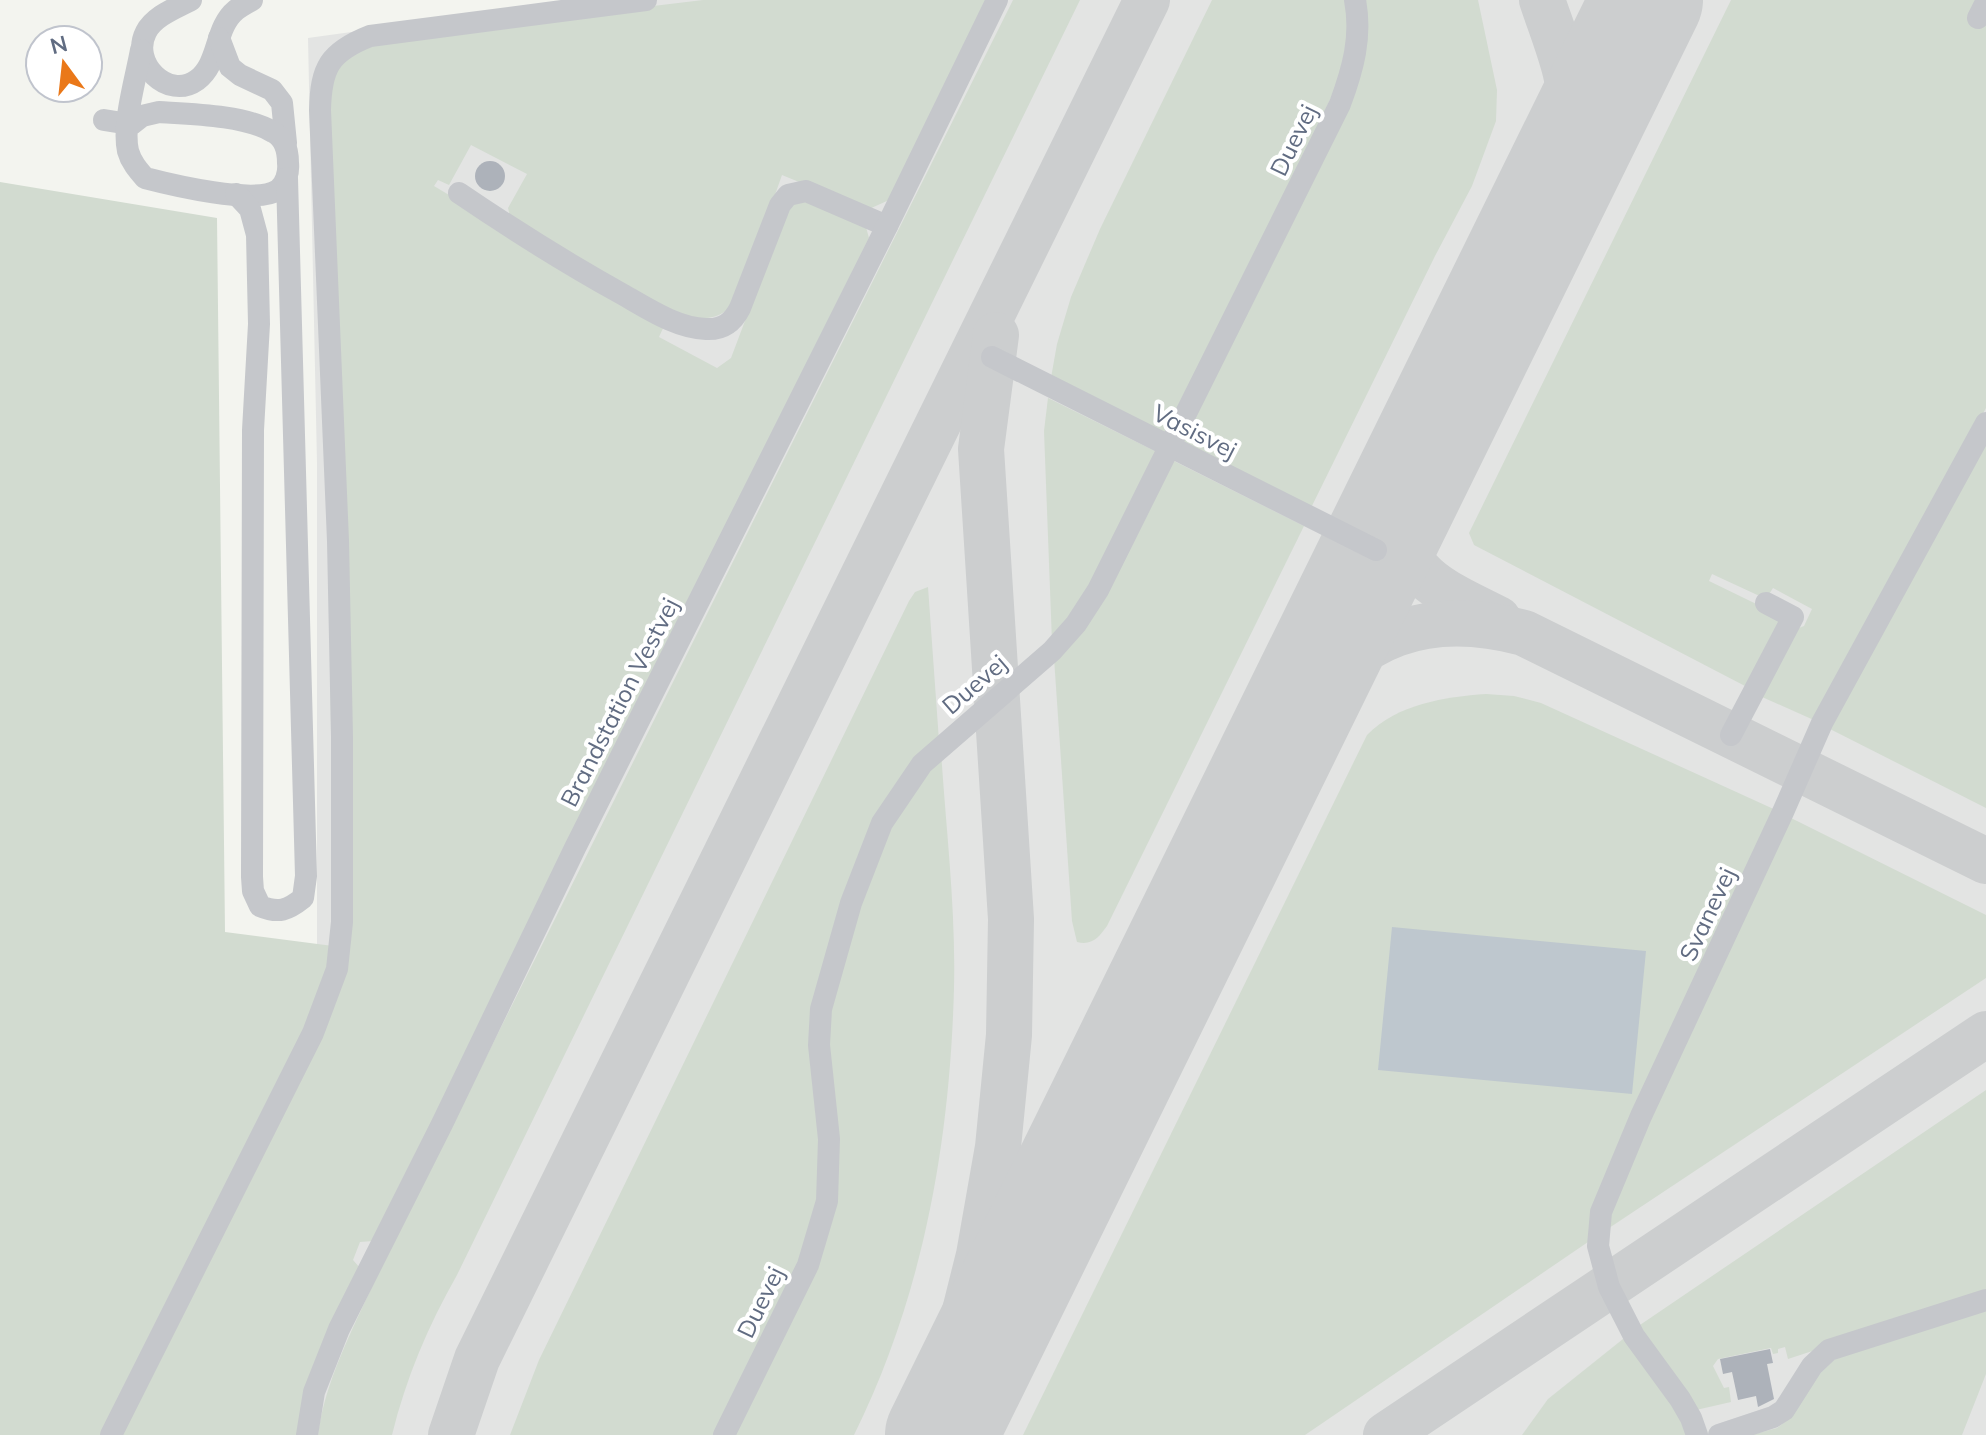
<svg xmlns="http://www.w3.org/2000/svg" width="1986" height="1435" font-family="Mulish,sans-serif">
<rect width="100%" height="100%" fill="#f3f4ef"/>
<polygon fill="#e3e4e3" points="581,0 1986,0 1986,1435 104,1435 317,981 317,463 308,38"/>
<g fill="#d2dbd0">
<path d="M703 0H987L889 200 867 210 782 175 741 291C725 323 703 321 672 314L510 216 508 208 527 174 471 145 449 185 438 180 434 186 665 324 659 337 717 368 731 358 783 220 793 204 802 200 866 227 869 238 373 1241 360 1242 353 1260 360 1268 299 1435H118L334 999 324 99 338 65 372 40Z"/>
<path d="M1013 0H1080L457 1275C428 1326 406 1378 392 1435H318C325 1381 352 1331 374 1282Z"/>
<polygon points="1212,0 1351,0 1349,60 1164,447 1049,389 1057,344 1071,297 1100,229"/>
<polygon points="1360,0 1478,0 1497,90 1496,121 1472,186 1435,256 1307,516 1176,452 1350,92"/>
<polygon points="1731,0 1986,0 1986,408 1816,721 1762,697 1791,631 1804,626 1812,609 1773,588 1766,599 1712,574 1709,581 1783,617 1745,686 1474,545 1469,533"/>
<polygon points="0,182 217,218 225,932 333,946 326,985 104,1435 0,1435"/>
<polygon points="1048,398 1161,454 1103,568 1052,642 1044,431"/>
<polygon points="1986,434 1986,808 1828,728"/>
<path d="M1170 459 1304 526 1107 926C1099 937 1092 946 1077 942L1072 921 1054 658Z"/>
<polygon points="928,587 939,741 925,752 828,955 826,1150 814,1232 719,1435 510,1435 539,1360 909,601 915,592"/>
<path d="M1486 694 1514 696 1541 703 1778 811 1588 1242 1305 1435H1023L1367 735C1397 704 1445 697 1486 694Z"/>
<path d="M941 751C946 830 956 909 954 988 950 1142 923 1296 854 1435H729L831 1205 825 1016 885 830Z"/>
<polygon points="1789,817 1986,915 1986,978 1606,1230 1608,1207"/>
<polygon points="1986,1090 1986,1294 1788,1359 1785,1347 1778,1349 1778,1353 1773,1354 1771,1348 1718,1359 1713,1366 1724,1388 1729,1387 1731,1402 1696,1410 1637,1327"/>
<polygon points="1986,1305 1986,1374 1962,1435 1751,1435 1777,1428 1785,1422 1807,1386 1843,1351"/>
<polygon points="1628,1335 1690,1435 1522,1435 1548,1399"/>
</g>
<polygon fill="#bec7ce" points="1392,927 1646,951 1632,1094 1378,1070"/>
<g fill="none" stroke-linecap="round" stroke-linejoin="round">
<g stroke="#cccecf" stroke-width="46">
<path d="M1542 0C1555 39 1573 79 1571 121 1571 137 1566 154 1563 170"/>
<path d="M1402 497C1392 574 1439 589 1498 619"/>
<path d="M1296 714C1359 634 1425 607 1524 633L1986 861"/>
<polyline points="451,1435 477,1359 1147,0"/>
<polyline points="927,1435 959,1335 979,1255 998,1147 1009,1035 1011,919 981,449 996,335"/>
<polyline points="1386,1435 1986,1034"/>
</g>
<polyline stroke="#cccecf" stroke-width="112" points="941,1435 1647,0"/>
</g>
<g fill="#adb2ba">
<circle cx="490" cy="176" r="15"/>
<polygon points="1770,1349 1773,1363 1767,1364 1774,1399 1758,1407 1756,1396 1738,1400 1732,1372 1723,1374 1720,1359"/>
</g>
<g fill="none" stroke-linecap="round" stroke-linejoin="round">
<g stroke="#c5c7cb" stroke-width="22">
<path d="M191 0C176 8 154 16 146 32 130 63 168 101 197 80 220 63 214 28 236 10 241 6 247 3 252 0"/>
<polyline points="1978,18 1986,2"/>
<polyline points="219,38 230,67 240,75 272,90 282,103 286,143"/>
<polyline points="104,120 129,124"/>
<path d="M128 127 142 116 159 112C191 114 245 115 273 132 285 138 288 150 288 163 289 172 286 184 278 190 255 205 172 185 145 178 138 170 131 162 128 151 122 124 136 78 141 50"/>
<path d="M459 193C512 229 566 263 622 294 647 308 676 328 706 329 723 330 733 322 740 308L780 205 788 195 806 191 887 226"/>
<path d="M236 194 250 209 257 235 259 324 253 430 252 877 253 891 260 906C279 914 288 910 303 898L306 876 287 178"/>
<polyline points="992,357 1376,550"/>
<polyline points="1731,735 1793,617 1766,603"/>
<path d="M111 1435 313 1033 337 969 342 922V737L338 541 320 110C321 68 329 52 370 36L646 0"/>
<polyline points="307,1435 314,1392 339,1329 442,1124 575,848 887,226 997,0"/>
<path d="M724 1435 808 1265 827 1201 829 1139 819 1045 821 1009 851 903 882 823 922 764 1052 651 1076 624 1098 590 1340 104C1353 69 1362 37 1355 0"/>
<polyline points="1697,1435 1691,1418 1680,1399 1634,1336 1609,1287 1598,1246 1601,1212 1641,1116 1783,812 1822,723 1986,423"/>
<polyline points="1719,1435 1773,1417 1784,1410 1812,1366 1829,1350 1986,1300"/>
</g>
</g>
<g text-anchor="middle" dominant-baseline="central" stroke-width="8" stroke-linejoin="round" paint-order="stroke">
<g font-size="24" fill="#616c82" stroke="#fff">
<text transform="translate(1293 140) rotate(-64)">Duevej</text>
<text transform="translate(1195 431) rotate(27)">Vasisvej</text>
<text transform="translate(974 684) rotate(-41)">Duevej</text>
<text transform="translate(619 702) rotate(-63)">Brandstation Vestvej</text>
<text transform="translate(1707 914) rotate(-65)">Svanevej</text>
<text transform="translate(760 1302) rotate(-64)">Duevej</text>
</g>
</g>
<g transform="translate(64 64) rotate(345)"><circle r="38" fill="#ffffff" stroke="#c0c4cd" stroke-width="2"/>
<path d="M0-6L14 30L0 20L-14 30Z" fill="#ea7819"/>
<text y="-12" font-size="22" font-weight="bold" text-anchor="middle" fill="#616c82">N</text>
</g>
</svg>
